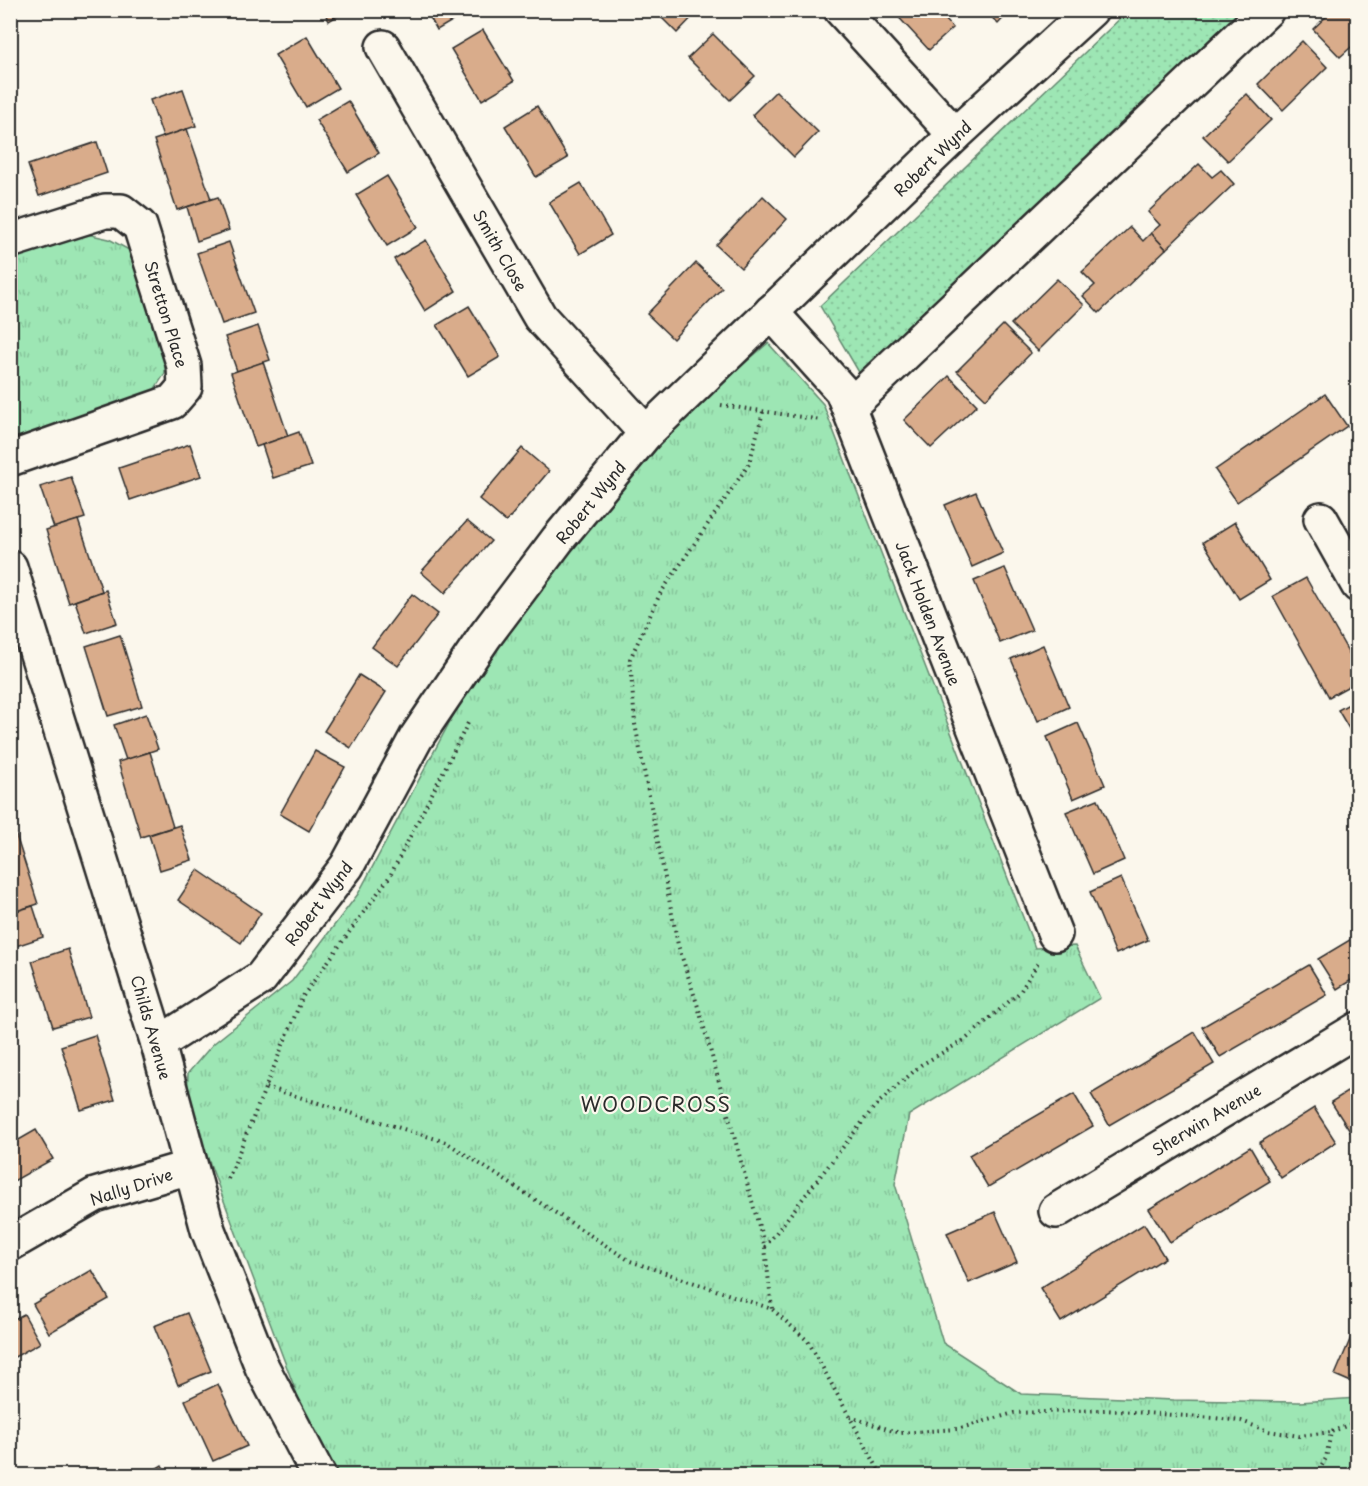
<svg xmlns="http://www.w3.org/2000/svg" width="1368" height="1486" font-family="'Playpen Sans',sans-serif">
<defs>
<pattern id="grass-dots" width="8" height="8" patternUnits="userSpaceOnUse" patternTransform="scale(1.5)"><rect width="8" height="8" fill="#9de6b4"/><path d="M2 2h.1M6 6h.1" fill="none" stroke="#87c59b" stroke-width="1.8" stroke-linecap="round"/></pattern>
<pattern id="park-tufts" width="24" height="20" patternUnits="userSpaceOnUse" patternTransform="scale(1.5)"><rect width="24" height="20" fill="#9de6b4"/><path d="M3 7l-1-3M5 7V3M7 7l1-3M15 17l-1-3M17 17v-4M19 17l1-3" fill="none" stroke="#87c59b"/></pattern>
</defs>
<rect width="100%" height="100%" fill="#fbf7ec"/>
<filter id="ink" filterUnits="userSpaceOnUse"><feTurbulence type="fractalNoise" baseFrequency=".0167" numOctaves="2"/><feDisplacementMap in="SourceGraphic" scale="12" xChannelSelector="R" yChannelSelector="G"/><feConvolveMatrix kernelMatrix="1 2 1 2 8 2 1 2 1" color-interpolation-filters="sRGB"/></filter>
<g filter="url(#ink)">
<polygon fill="url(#grass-dots)" stroke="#648870" stroke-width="1.5" points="1128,11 1246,11 860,374 820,306"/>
<g fill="url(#park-tufts)" stroke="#648870" stroke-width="1.5">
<polygon points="87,234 109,239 129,250 164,354 165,373 151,395 11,441 10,258"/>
<polygon points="768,343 823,404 1035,948 1075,946 1100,998 909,1115 895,1184 943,1343 1021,1394 1174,1400 1300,1402 1357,1398 1357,1475 333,1475 312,1434 187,1103 188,1073 213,1044 292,981 358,894 470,684 553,570 685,415"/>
</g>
<g fill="#d9ac8b" stroke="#2b2b2b" stroke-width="1.5">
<polygon points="323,10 347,10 329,21"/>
<polygon points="426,10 469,10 469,11 437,30"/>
<polygon points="654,10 699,10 677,33"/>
<polygon points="892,10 937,10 953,28 929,50"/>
<polygon points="985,10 1011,10 998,24"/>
<polygon points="1333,10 1358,10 1358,41 1340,57 1313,29"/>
<polygon points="483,30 514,81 482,100 451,49"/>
<polygon points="713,34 755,76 730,100 688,58"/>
<polygon points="307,36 338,88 306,107 275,55"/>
<polygon points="1302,41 1327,67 1283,110 1258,84"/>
<polygon points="183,89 196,126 163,137 150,100"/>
<polygon points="776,91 818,132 794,157 752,115"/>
<polygon points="1247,94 1271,120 1228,161 1203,136"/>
<polygon points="348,101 379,153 348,172 316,120"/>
<polygon points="537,106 568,158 536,177 505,126"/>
<polygon points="187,129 211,199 177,210 154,140"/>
<polygon points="97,142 107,173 39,196 28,165"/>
<polygon points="1199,164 1212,177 1221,170 1234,184 1166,249 1151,233 1160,225 1148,212"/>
<polygon points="387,176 418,227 387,246 356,195"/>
<polygon points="581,183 611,235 580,254 549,202"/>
<polygon points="763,196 787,219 741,268 716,245"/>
<polygon points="218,197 229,230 197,241 187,207"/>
<polygon points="1130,227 1143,241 1151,233 1166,249 1099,313 1083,296 1095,285 1082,272"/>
<polygon points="426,240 456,291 425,311 394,259"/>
<polygon points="229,242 254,313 222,324 197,253"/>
<polygon points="696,263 722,288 673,339 647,314"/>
<polygon points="1057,279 1084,305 1038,351 1011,324"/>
<polygon points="469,306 500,357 468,376 437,325"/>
<polygon points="1003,325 1031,353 986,399 957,371"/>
<polygon points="258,326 270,360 237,371 225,337"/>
<polygon points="263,362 288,436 256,447 231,373"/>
<polygon points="949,376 977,405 931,448 904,420"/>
<polygon points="1325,394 1347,426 1237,502 1215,470"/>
<polygon points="299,432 311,466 273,478 262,445"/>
<polygon points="190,444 201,476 130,500 119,468"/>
<polygon points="522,448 549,471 506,522 479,499"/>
<polygon points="71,477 85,518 54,528 40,487"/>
<polygon points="976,492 1003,553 972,567 945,505"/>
<polygon points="78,520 102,591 69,603 46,530"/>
<polygon points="467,521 491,541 445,593 421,572"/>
<polygon points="1235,522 1270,580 1239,599 1203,542"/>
<polygon points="1005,568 1032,630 1000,643 974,581"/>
<polygon points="1306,578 1358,669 1358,681 1329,697 1273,596"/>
<polygon points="106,590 117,623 86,633 75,601"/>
<polygon points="412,594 438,614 398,666 372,647"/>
<polygon points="120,635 142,706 108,716 86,646"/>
<polygon points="1043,645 1069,707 1038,721 1011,659"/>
<polygon points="359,675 386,692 351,748 324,731"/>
<polygon points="1358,699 1358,744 1338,710"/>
<polygon points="146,714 158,749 126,760 114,725"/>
<polygon points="1078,723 1105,785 1073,799 1047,737"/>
<polygon points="315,751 345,767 309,831 280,814"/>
<polygon points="150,752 173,827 141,837 118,762"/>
<polygon points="1098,799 1124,860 1093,874 1066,812"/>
<polygon points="180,825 192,860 160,870 149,835"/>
<polygon points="15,832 38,904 10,913 10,834"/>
<polygon points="198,870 261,913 241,943 178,900"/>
<polygon points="1121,878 1148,940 1116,954 1090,892"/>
<polygon points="33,906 43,937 10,948 10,913"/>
<polygon points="1358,935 1358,976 1337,989 1318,959"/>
<polygon points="68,949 89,1017 53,1027 32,961"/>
<polygon points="1309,965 1327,995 1220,1057 1202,1027"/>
<polygon points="1195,1032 1214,1064 1109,1125 1091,1094"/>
<polygon points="95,1035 115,1100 81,1110 61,1046"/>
<polygon points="1358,1085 1358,1129 1351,1133 1331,1102"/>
<polygon points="1074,1094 1093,1126 988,1187 969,1155"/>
<polygon points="1314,1108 1336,1142 1281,1178 1259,1143"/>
<polygon points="36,1130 53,1159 10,1183 10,1145"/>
<polygon points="1250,1147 1270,1181 1170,1242 1149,1209"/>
<polygon points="995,1212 1017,1262 969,1283 947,1233"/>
<polygon points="1144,1224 1165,1258 1061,1322 1040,1288"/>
<polygon points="92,1270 109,1299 49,1333 33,1304"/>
<polygon points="187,1313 211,1371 178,1385 154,1326"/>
<polygon points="24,1314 40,1343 11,1359 10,1321"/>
<polygon points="1358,1321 1358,1385 1335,1375"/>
<polygon points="218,1384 247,1446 213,1461 185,1400"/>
<polygon points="162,1465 168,1476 144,1476"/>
</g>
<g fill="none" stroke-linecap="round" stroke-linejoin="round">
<g stroke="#2b2b2b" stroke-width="38">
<g id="minor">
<polyline points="841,10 955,135"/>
<polyline points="383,47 540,317 646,433"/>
<polyline points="10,241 105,211 121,211 140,226 184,366 185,387 172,402 10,459"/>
<polyline points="771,312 842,391 1055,934"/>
<polyline points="849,407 1267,10"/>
<polyline points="1321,519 1358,585"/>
<polyline points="10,567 158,1044 208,1230 262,1367 319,1476"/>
<polyline points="158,1044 261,978 347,866 416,738 485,636 558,539 646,433 955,135 1091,10"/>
<polyline points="1056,1211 1358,1029"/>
<polyline points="10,1244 95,1195 190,1167"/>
</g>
</g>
<g stroke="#2b2b2b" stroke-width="4" stroke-dasharray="1.5 4.5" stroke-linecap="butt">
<polyline points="721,405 821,420"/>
<polyline points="763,412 749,464 660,594 630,659 635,724 678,945 700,1013 765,1248 772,1309"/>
<polyline points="266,1087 446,1142 630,1261 772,1309 808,1341 882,1476"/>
<polyline points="228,1179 303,996 390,876 468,723"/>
<polyline points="765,1247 875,1106 921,1065 966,1039 1020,992 1039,961"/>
<polyline points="850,1417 900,1433 957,1429 1014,1413 1105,1410 1214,1418 1241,1421 1268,1431 1299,1436 1331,1432"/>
<polyline points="1316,1476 1326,1458 1331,1432 1358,1421"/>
</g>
<use href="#minor" stroke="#fbf7ec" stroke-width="33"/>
</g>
</g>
<g text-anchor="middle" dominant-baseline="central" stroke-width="4.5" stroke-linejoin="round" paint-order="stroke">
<g font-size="16" fill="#2b2b2b" stroke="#fbf7ec">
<text transform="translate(932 158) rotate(-44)">Robert Wynd</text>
<text transform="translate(501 250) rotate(60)">Smith Close</text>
<text transform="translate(167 314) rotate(73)">Stretton Place</text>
<text transform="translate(590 502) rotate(-51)">Robert Wynd</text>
<text transform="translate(929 613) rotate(69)">Jack Holden Avenue</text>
<text transform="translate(318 903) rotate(-53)">Robert Wynd</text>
<text transform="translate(152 1027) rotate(74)">Childs Avenue</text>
<text transform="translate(1206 1119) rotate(-31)">Sherwin Avenue</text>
<text transform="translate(131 1186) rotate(-18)">Nally Drive</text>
</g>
<g font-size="20" letter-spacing="1.5" fill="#2b2b2b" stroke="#fbf7ec">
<text x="656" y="1104">WOODCROSS</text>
</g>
</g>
<rect width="1368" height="1486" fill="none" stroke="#fbf7ec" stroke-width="36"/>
<rect x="18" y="18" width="1332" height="1450" fill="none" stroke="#2b2b2b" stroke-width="2" filter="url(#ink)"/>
</svg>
